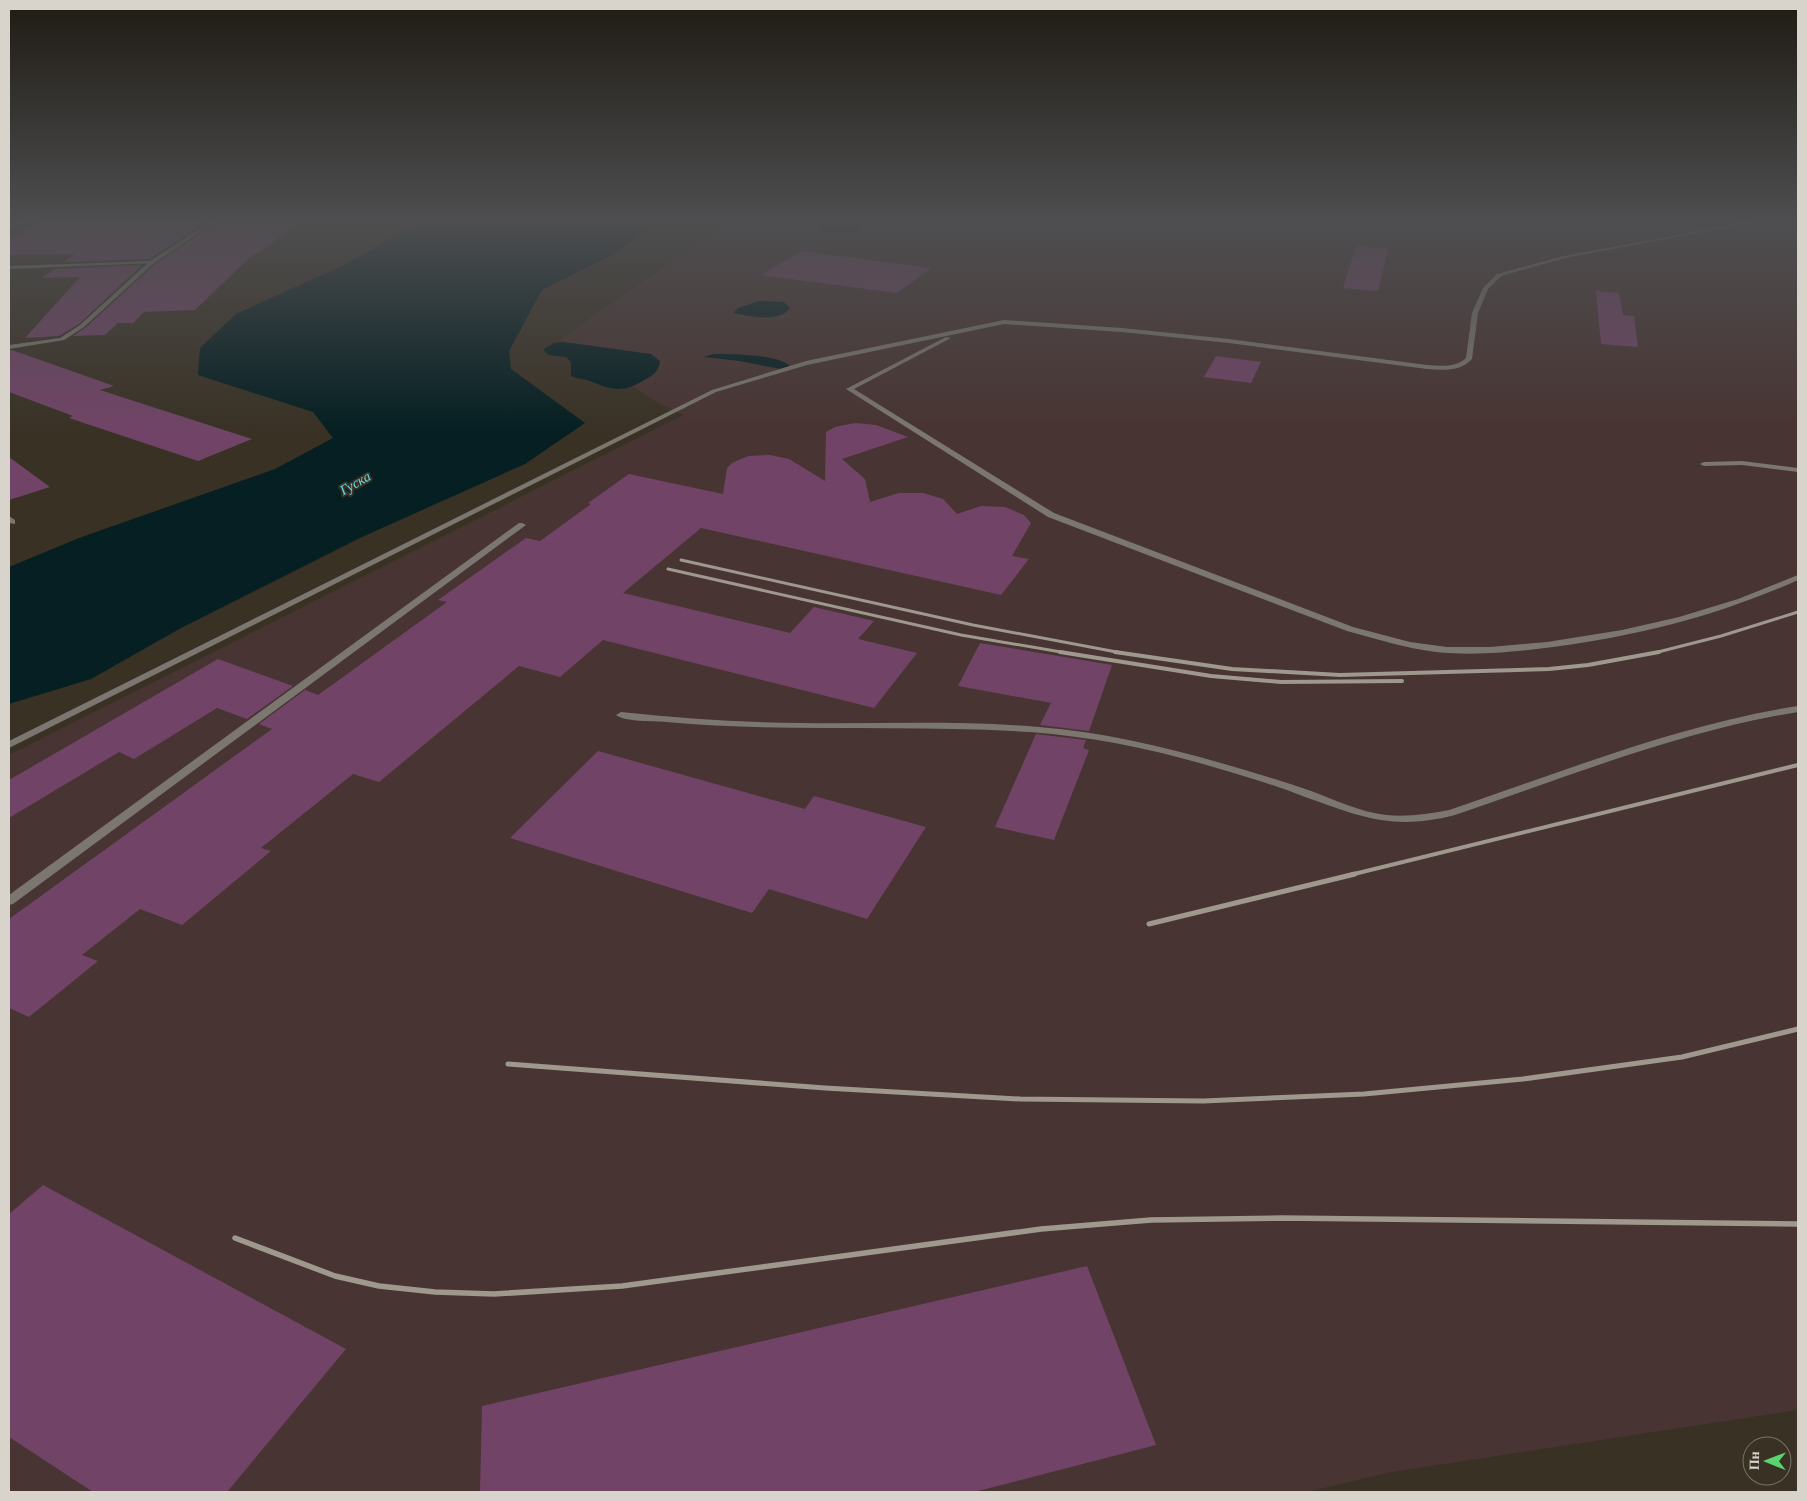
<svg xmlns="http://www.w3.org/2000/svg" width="1807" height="1501" font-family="'Libre Baskerville',serif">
<rect width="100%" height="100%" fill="#393124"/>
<polygon fill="#483432" points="728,222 1798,222 1798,1410 1392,1472 1307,1492 9,1492 9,755 683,415 655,401 561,339"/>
<g fill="#051f22">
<polygon points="421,222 659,222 612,255 542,290 509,351 511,369 585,423 525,464 362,537 181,628 91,679 9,704 9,567 79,538 275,469 333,438 313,412 198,375 200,348 236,314 342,266"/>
<path d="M821 222H855L862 226C854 237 829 232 817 229Z"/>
<path d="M759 301 784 302 790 308C779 323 749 316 733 313L738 308Z"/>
<path d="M564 342 651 354 660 361C659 370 654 375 646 379 623 393 614 391 590 381 584 379 577 379 571 376V362L566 357 549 355 545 352 544 349 554 343Z"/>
<path d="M713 354C730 354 778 354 790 366L781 369 739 361 704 357Z"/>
</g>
<g fill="#714467">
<polygon points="41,222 206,222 149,259 64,262 75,254 9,255 9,238"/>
<polygon points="215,224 298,225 247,260 195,310 144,312 133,323 118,323 105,335 73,336 85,328 155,264"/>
<polygon points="1356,246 1388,249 1378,291 1343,288"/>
<polygon points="801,251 931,268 897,293 761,275"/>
<polygon points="142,265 79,324 59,336 25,338 80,277 42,278 55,269"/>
<polygon points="1596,291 1619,293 1623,315 1634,316 1638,347 1601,344"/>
<polygon points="12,350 114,386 100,390 252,439 198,461 69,418 73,416 9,392 9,351"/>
<polygon points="1216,356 1261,362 1251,383 1204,377"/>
<polygon points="855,423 876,425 908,437 842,459 865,479 870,502 899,493 923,493 943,499 957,514 981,506 1005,507 1024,515 1031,523 1012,556 1029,559 1001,595 701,528 623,593 790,633 814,607 874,621 858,639 917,653 874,708 603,640 560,677 519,666 379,782 353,774 261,848 271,851 182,925 140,909 82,955 98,961 29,1017 9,1008 9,919 272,729 259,724 305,690 318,695 447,602 438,600 526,538 540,541 591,504 588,503 629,474 723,494 727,468 732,463 748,456 770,455 789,459 825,481 826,432 835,427"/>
<polygon points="9,457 50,487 9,500"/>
<polygon points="980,643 1112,665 1089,731 1040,725 1051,703 958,686"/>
<polygon points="218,659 293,686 247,719 217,708 134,759 119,752 9,818 9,780"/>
<polygon points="1036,734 1086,740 1083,748 1089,750 1054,840 995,827"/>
<polygon points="598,751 805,809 814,796 926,827 867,919 769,889 752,913 510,838"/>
<polygon points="43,1185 346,1349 227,1492 93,1492 9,1437 9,1214"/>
<polygon points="1087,1266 1156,1445 974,1492 480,1492 482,1406"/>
</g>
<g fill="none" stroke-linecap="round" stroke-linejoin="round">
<g fill="#7b7770" fill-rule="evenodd">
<path d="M1747 222H1757L1565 258 1501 276 1488 289 1478 313 1472 359C1460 372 1443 370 1427 369L1229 343 1122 332 1004 324 807 365 716 392 9 748V741L712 390 806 361 1004 320 1122 328 1229 339 1427 365C1441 366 1455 368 1466 358L1472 313 1483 288 1497 274 1564 256Z"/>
<polygon points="152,261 154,263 9,269 9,266"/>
<path d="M946 337 951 338 854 389 1054 513 1353 627 1410 642 1447 647H1490L1547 642 1622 630 1679 617 1738 599 1798 575V580C1720 615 1638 636 1553 647 1515 652 1475 656 1436 652 1405 648 1376 639 1347 631L1048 517 846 389Z"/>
<polygon points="1742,461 1798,468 1798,472 1742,465 1704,466 1700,464 1704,462"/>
<polygon points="9,516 15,520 15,524 9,523"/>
<polygon points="519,523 522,523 526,525 13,904 9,905 9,895"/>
<path d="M1798 706V712C1680 731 1567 777 1455 815 1393 831 1362 817 1305 797 1277 786 1248 777 1220 769 1158 750 1095 737 1030 732 909 724 788 733 666 722 654 721 625 722 616 715L621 712C681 718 742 723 802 723 881 724 960 720 1039 727 1101 732 1162 746 1221 763 1252 772 1283 781 1314 792 1337 801 1361 812 1386 815 1408 817 1428 814 1449 810 1562 772 1680 724 1798 706Z"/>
</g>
<g fill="#7b7770" fill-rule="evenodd">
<polygon points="18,222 24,222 9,230 9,227"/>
<polygon points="210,222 215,222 154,263 84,327 64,340 9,349 9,345 60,338 80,325 150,261"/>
</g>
<g stroke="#9e988e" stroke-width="3">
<polyline points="681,560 973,625 1122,653"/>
<polyline points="668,569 961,635 1067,653"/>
<polyline points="1654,653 1721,636 1798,612"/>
</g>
<g stroke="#9e988e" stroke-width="4">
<polyline points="1060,652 1211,676 1281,682 1402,681"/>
<polyline points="1115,652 1232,669 1340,675 1549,669 1588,665 1659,652"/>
<polyline points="1350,875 1798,765"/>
</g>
<g stroke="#9e988e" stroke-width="5">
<polyline points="1149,924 1355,874"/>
<polyline points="508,1064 825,1088 1020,1099 1203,1101 1364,1094 1523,1079 1682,1057 1798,1029"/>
</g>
<polyline stroke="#9e988e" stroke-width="5.5" points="235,1238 335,1276 379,1286 435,1292 494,1294 622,1286 1041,1229 1151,1220 1281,1218 1798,1224"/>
</g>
<linearGradient id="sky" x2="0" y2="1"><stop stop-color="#1f1b14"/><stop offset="0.51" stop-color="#4e4e50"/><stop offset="1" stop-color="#4e4e50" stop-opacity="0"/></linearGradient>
<rect width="1807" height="432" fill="url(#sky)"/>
<g text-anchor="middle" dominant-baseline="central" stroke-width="4" stroke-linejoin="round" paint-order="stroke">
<g font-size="14" font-style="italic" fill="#64deee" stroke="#393124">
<text transform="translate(355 483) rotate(-30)">Гуска</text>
</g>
</g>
<rect width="1807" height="1501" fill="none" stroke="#d8d3cb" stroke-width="20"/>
<g transform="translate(1767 1461) rotate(271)"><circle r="24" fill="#393124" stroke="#797267"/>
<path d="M0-4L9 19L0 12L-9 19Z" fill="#59d56f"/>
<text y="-8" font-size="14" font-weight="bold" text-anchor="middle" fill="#d8d3cb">Пн</text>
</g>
</svg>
